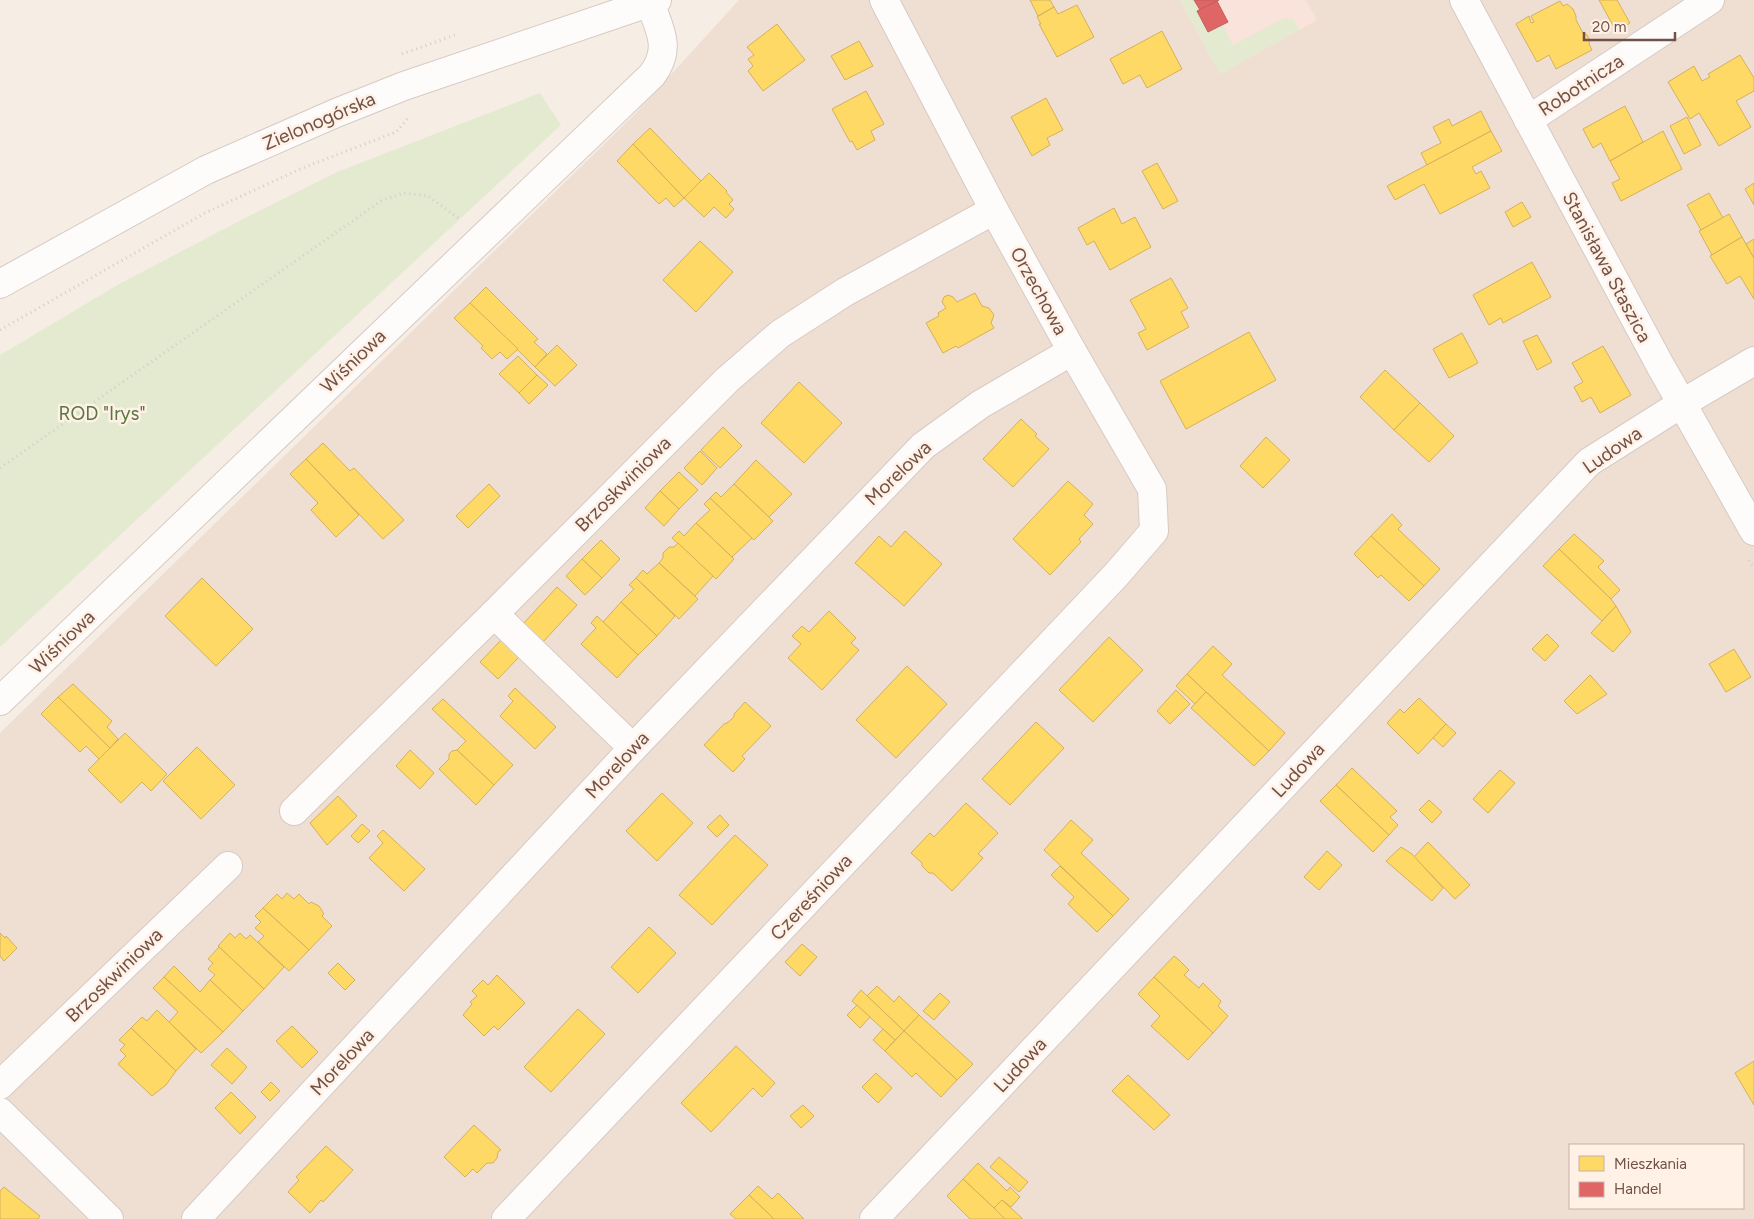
<svg xmlns="http://www.w3.org/2000/svg" width="1754" height="1219" font-family="Figtree,sans-serif">
<rect width="100%" height="100%" fill="#f6ede5"/>
<path fill="#efdfd2" fill-rule="evenodd" d="M739 0H1754V1219H0V733L635 114ZM1570 1145H1743V1208H1570Z"/>
<polygon fill="#f9e3db" points="1180,0 1306,0 1317,20 1220,74"/>
<g fill="#e4ead0">
<polygon points="1180,0 1194,0 1200,10 1198,12 1208,32 1223,25 1233,45 1286,17 1289,20 1293,18 1299,30 1220,74"/>
<polygon points="540,93 561,125 0,647 0,355 121,283 243,219 337,172"/>
</g>
<g fill="#ffd966" stroke="#d4b05d">
<polygon points="1030,0 1050,0 1054,7 1038,16"/>
<polygon points="1599,0 1617,0 1630,23 1616,31"/>
<polygon points="1560,1 1563,6 1567,4 1573,9 1576,16 1576,20 1583,33 1587,35 1590,40 1589,44 1592,50 1556,69 1549,55 1537,62 1516,24 1529,16 1531,23 1534,22 1531,16"/>
<polygon points="1077,5 1094,37 1057,57 1039,24 1041,24 1037,17 1054,7 1058,14"/>
<polygon points="777,24 805,60 763,91 748,71 753,66 748,59 754,55 747,47"/>
<polygon points="1162,31 1182,69 1147,88 1140,75 1123,84 1110,59"/>
<polygon points="859,41 873,66 845,80 831,56"/>
<polygon points="1740,55 1754,78 1754,91 1736,101 1751,127 1719,146 1699,113 1690,119 1668,82 1694,66 1702,81 1710,77 1708,74"/>
<polygon points="866,91 884,124 871,131 875,140 857,150 852,141 850,142 832,109"/>
<polygon points="1046,98 1063,130 1047,138 1050,145 1032,156 1011,117"/>
<polygon points="1625,106 1643,142 1610,161 1601,143 1593,148 1583,129"/>
<polygon points="1481,111 1491,131 1427,165 1421,153 1441,143 1433,127 1449,119 1452,126"/>
<polygon points="1687,117 1701,145 1684,154 1670,126"/>
<polygon points="650,128 701,181 684,198 633,144"/>
<polygon points="1491,131 1502,151 1472,167 1476,174 1481,171 1490,188 1440,214 1424,184 1395,200 1387,186"/>
<polygon points="1663,131 1682,169 1621,201 1612,183 1620,179 1610,161"/>
<polygon points="633,144 684,198 674,207 666,198 659,204 617,161"/>
<polygon points="1157,163 1178,201 1163,209 1142,171"/>
<polygon points="709,173 727,191 726,192 733,200 729,204 734,209 726,218 714,207 704,217 684,198"/>
<polygon points="1754,183 1754,205 1745,189"/>
<polygon points="1709,193 1723,218 1701,230 1687,205"/>
<polygon points="1522,202 1531,217 1513,227 1505,212"/>
<polygon points="1114,208 1122,224 1135,217 1151,247 1110,270 1094,241 1087,245 1078,228"/>
<polygon points="1729,214 1742,237 1712,255 1699,231"/>
<polygon points="1742,237 1754,258 1754,299 1740,276 1727,284 1710,256"/>
<polygon points="1754,239 1754,258 1746,244"/>
<polygon points="700,241 733,272 696,312 663,280"/>
<polygon points="1532,262 1551,297 1503,323 1501,318 1489,325 1473,295"/>
<polygon points="1171,278 1188,308 1181,312 1189,327 1147,350 1138,333 1146,329 1130,300"/>
<polygon points="486,287 538,339 534,342 547,354 535,367 470,303"/>
<polygon points="975,293 982,306 989,308 994,315 991,323 994,328 958,348 956,346 943,353 926,323 939,316 938,313 946,308 942,302 944,297 948,295 953,297 957,302"/>
<polygon points="470,303 518,349 507,359 500,352 492,359 481,348 483,346 454,318"/>
<polygon points="1249,332 1276,380 1186,429 1160,381"/>
<polygon points="1462,333 1478,363 1449,378 1433,349"/>
<polygon points="1537,335 1552,362 1537,370 1523,341"/>
<polygon points="557,345 577,365 555,386 535,367"/>
<polygon points="1603,346 1631,395 1600,413 1591,397 1582,402 1574,387 1583,382 1572,363"/>
<polygon points="518,356 537,375 519,393 499,374"/>
<polygon points="1385,370 1420,403 1394,430 1360,397"/>
<polygon points="537,375 548,385 529,404 519,393"/>
<polygon points="799,382 842,423 804,463 761,423"/>
<polygon points="1420,403 1454,436 1429,462 1394,430"/>
<polygon points="1021,419 1037,434 1035,436 1049,449 1013,487 983,459"/>
<polygon points="723,427 742,446 720,468 701,450"/>
<polygon points="1266,437 1290,460 1263,488 1240,466"/>
<polygon points="323,443 350,471 354,468 404,520 383,539 306,459"/>
<polygon points="700,451 717,468 702,485 684,468"/>
<polygon points="306,459 359,515 336,537 311,510 318,503 290,474"/>
<polygon points="756,460 792,494 769,517 734,484"/>
<polygon points="679,472 698,490 679,509 660,491"/>
<polygon points="1068,481 1093,504 1084,515 1093,524 1079,539 1081,542 1050,575 1013,539"/>
<polygon points="489,484 500,496 468,528 456,516"/>
<polygon points="734,484 773,521 754,540 710,498 716,492 721,497"/>
<polygon points="660,491 679,509 664,526 645,508"/>
<polygon points="710,498 752,538 732,557 696,523 710,510 704,504"/>
<polygon points="1392,514 1402,525 1398,529 1440,569 1424,586 1371,536"/>
<polygon points="696,523 734,559 716,579 672,538 679,531 684,536"/>
<polygon points="905,531 942,564 904,606 855,563 879,536 891,547"/>
<polygon points="1574,534 1604,561 1598,567 1620,590 1611,599 1559,549"/>
<polygon points="1371,536 1424,586 1409,601 1381,575 1378,578 1354,554"/>
<polygon points="601,540 620,559 602,578 582,559"/>
<polygon points="678,543 713,576 695,596 659,563 663,558 663,553 669,547 674,547"/>
<polygon points="1559,549 1611,599 1616,606 1602,621 1543,566"/>
<polygon points="582,559 602,578 585,595 566,576"/>
<polygon points="659,563 698,599 679,619 636,578 643,570 647,574"/>
<polygon points="202,578 253,629 216,666 165,616"/>
<polygon points="636,578 675,616 657,636 621,602 634,589 629,585"/>
<polygon points="557,587 577,605 543,642 523,624"/>
<polygon points="621,602 657,636 638,655 603,622"/>
<polygon points="1616,606 1631,632 1613,652 1591,633"/>
<polygon points="829,611 856,638 851,643 859,650 822,690 788,658 801,644 792,636 802,626 809,632"/>
<polygon points="597,616 638,655 617,678 581,644 596,628 591,623"/>
<polygon points="1547,634 1559,646 1545,661 1532,649"/>
<polygon points="1109,637 1143,670 1093,722 1059,690"/>
<polygon points="501,640 519,657 498,679 480,662"/>
<polygon points="1213,646 1232,664 1222,675 1285,733 1269,751 1187,674"/>
<polygon points="1734,649 1751,677 1726,692 1709,664"/>
<polygon points="907,666 947,704 896,758 856,720"/>
<polygon points="1187,674 1206,692 1195,704 1176,686"/>
<polygon points="1590,675 1607,694 1577,714 1564,701"/>
<polygon points="73,684 112,721 107,727 118,739 110,748 58,697"/>
<polygon points="515,688 556,727 535,749 500,716 513,701 508,696"/>
<polygon points="1176,690 1190,704 1170,724 1157,711"/>
<polygon points="1206,692 1269,751 1254,766 1191,708"/>
<polygon points="58,697 110,748 99,759 86,746 80,752 41,714"/>
<polygon points="1419,698 1446,724 1418,754 1387,723 1400,709 1404,713"/>
<polygon points="443,699 513,765 494,785 457,750 466,741 432,709"/>
<polygon points="745,702 771,726 742,756 745,759 733,772 704,745 724,724 727,723 734,717 734,714"/>
<polygon points="1036,722 1064,748 1010,805 982,779"/>
<polygon points="1446,724 1456,733 1443,747 1433,738"/>
<polygon points="125,733 167,774 151,791 142,782 121,803 88,770"/>
<polygon points="197,747 235,785 201,819 163,781"/>
<polygon points="410,750 434,773 420,789 396,766"/>
<polygon points="457,750 494,785 476,805 439,769 449,759 449,754 452,751"/>
<polygon points="1352,768 1397,811 1390,817 1398,825 1389,835 1336,785"/>
<polygon points="1500,770 1515,783 1488,813 1473,799"/>
<polygon points="1336,785 1389,835 1373,852 1320,801"/>
<polygon points="662,793 693,823 657,861 626,831"/>
<polygon points="338,796 357,816 327,845 310,823"/>
<polygon points="1429,800 1442,812 1432,823 1419,810"/>
<polygon points="966,803 998,833 978,854 983,858 952,891 933,873 929,873 922,866 922,863 911,853 930,833 934,837"/>
<polygon points="720,815 729,825 717,837 707,827"/>
<polygon points="1071,820 1093,840 1081,853 1129,899 1113,916 1044,850"/>
<polygon points="362,824 370,831 358,843 351,836"/>
<polygon points="383,830 425,869 404,891 369,858 383,843 377,836"/>
<polygon points="735,835 768,865 712,925 679,895"/>
<polygon points="1428,842 1470,885 1455,899 1414,857"/>
<polygon points="1401,847 1412,854 1443,888 1432,901 1386,861"/>
<polygon points="1327,851 1342,865 1319,890 1304,877"/>
<polygon points="1060,866 1113,916 1097,932 1068,904 1074,897 1051,875"/>
<polygon points="287,893 294,899 299,894 309,904 311,902 319,906 324,914 322,916 332,926 309,950 263,908 277,894 282,899"/>
<polygon points="263,908 309,950 289,971 258,942 264,936 255,928 261,922 255,916"/>
<polygon points="649,927 676,953 638,993 611,967"/>
<polygon points="0,933 5,938 6,936 17,948 4,961 0,956"/>
<polygon points="230,933 235,938 240,933 246,939 250,935 284,967 264,989 218,946"/>
<polygon points="802,944 817,957 800,976 785,962"/>
<polygon points="219,947 264,989 243,1011 210,980 215,975 208,969 213,963 208,959"/>
<polygon points="1174,956 1179,960 1189,970 1184,975 1199,988 1203,983 1221,1001 1218,1006 1228,1016 1213,1033 1154,977"/>
<polygon points="338,963 355,980 345,990 328,973"/>
<polygon points="174,966 200,992 210,980 243,1011 223,1032 164,977"/>
<polygon points="497,975 525,1003 498,1030 494,1026 484,1036 463,1015 472,1004 470,1002 477,996 472,991 483,980 488,985"/>
<polygon points="164,977 223,1032 201,1053 169,1022 178,1012 153,988"/>
<polygon points="1154,977 1213,1033 1188,1060 1151,1026 1160,1016 1138,994"/>
<polygon points="877,986 894,1002 899,996 919,1015 904,1031 867,996"/>
<polygon points="861,990 904,1031 895,1040 852,1001"/>
<polygon points="940,993 950,1002 934,1020 923,1011"/>
<polygon points="857,1005 870,1017 860,1028 847,1015"/>
<polygon points="578,1009 605,1034 551,1092 524,1067"/>
<polygon points="157,1010 196,1049 176,1071 131,1028 142,1017 147,1021"/>
<polygon points="919,1015 973,1064 957,1080 904,1031"/>
<polygon points="292,1026 318,1052 302,1068 276,1041"/>
<polygon points="131,1028 176,1071 166,1085 152,1096 118,1064 126,1056 120,1050 125,1045 119,1040"/>
<polygon points="883,1029 895,1040 885,1051 873,1040"/>
<polygon points="904,1031 957,1080 941,1097 916,1073 912,1077 885,1051"/>
<polygon points="736,1046 775,1083 762,1097 753,1088 711,1132 681,1103"/>
<polygon points="227,1048 247,1067 232,1084 211,1065"/>
<polygon points="1754,1061 1754,1105 1735,1073"/>
<polygon points="876,1073 892,1088 878,1103 862,1087"/>
<polygon points="1128,1075 1170,1115 1154,1130 1112,1091"/>
<polygon points="271,1082 280,1091 270,1101 261,1092"/>
<polygon points="231,1092 256,1117 240,1134 215,1108"/>
<polygon points="803,1105 814,1116 801,1128 790,1116"/>
<polygon points="474,1125 501,1150 498,1152 497,1158 493,1163 487,1163 477,1173 473,1169 465,1177 444,1157"/>
<polygon points="326,1146 353,1170 323,1202 321,1200 310,1213 288,1192 299,1180 296,1177"/>
<polygon points="999,1157 1028,1182 1019,1192 990,1167"/>
<polygon points="978,1163 1007,1191 1010,1187 1020,1197 1011,1207 1002,1200 994,1208 963,1179"/>
<polygon points="963,1179 994,1208 1005,1219 970,1219 947,1196"/>
<polygon points="758,1186 772,1199 778,1193 804,1219 774,1219 749,1195"/>
<polygon points="4,1187 40,1216 38,1219 0,1219 0,1191"/>
<polygon points="749,1195 774,1219 736,1219 730,1214"/>
<polygon points="1002,1200 1022,1218 1022,1219 1005,1219 994,1208"/>
</g>
<g fill="#e06666" stroke="#bf605d">
<polygon points="1194,0 1219,0 1200,10"/>
<polygon points="1217,1 1228,22 1208,32 1197,11"/>
</g>
<g fill="none" stroke-linecap="round" stroke-linejoin="round">
<g stroke="#d7cac4" stroke-width="30">
<g id="minor">
<polyline points="1464,0 1660,365 1754,531"/>
<polyline points="1528,120 1710,0"/>
<polyline points="0,284 206,170 336,113 404,86 657,0"/>
<polyline points="494,614 633,748"/>
<path d="M0 701 652 75C672 49 660 30 650 3"/>
<polyline points="294,811 494,614 727,380 780,334 845,292 994,210"/>
<polyline points="0,1085 228,866"/>
<polyline points="0,1112 109,1219"/>
<polyline points="196,1219 633,748 923,446 981,404 1072,351"/>
<polyline points="506,1219 1116,575 1154,531 1152,489 1072,351 994,210 884,0"/>
<polyline points="874,1219 1589,462 1681,404 1754,361"/>
</g>
</g>
<g stroke="#d6ccc8" stroke-width="3" stroke-dasharray="1 4" stroke-linecap="butt">
<polyline points="402,54 455,35"/>
<polyline points="0,330 205,213 300,169 396,132 410,116"/>
<polyline points="0,468 381,201 404,193 428,196 461,220"/>
<polyline points="1749,560 1754,568"/>
</g>
<use href="#minor" stroke="#fefcfb" stroke-width="28"/>
</g>
<g text-anchor="middle" dominant-baseline="central" stroke-width="5" stroke-linejoin="round" paint-order="stroke">
<g font-size="19" fill="#715148" stroke="#fff1e5">
<text transform="translate(1581 85) rotate(-33)">Robotnicza</text>
<text transform="translate(319 121) rotate(-23)">Zielonogórska</text>
<text transform="translate(1607 267) rotate(62)">Stanisława Staszica</text>
<text transform="translate(1039 291) rotate(61)">Orzechowa</text>
<text transform="translate(353 361) rotate(-44)">Wiśniowa</text>
<text transform="translate(1612 450) rotate(-35)">Ludowa</text>
<text transform="translate(898 473) rotate(-44)">Morelowa</text>
<text transform="translate(623 484) rotate(-45)">Brzoskwiniowa</text>
<text transform="translate(62 642) rotate(-44)">Wiśniowa</text>
<text transform="translate(617 765) rotate(-47)">Morelowa</text>
<text transform="translate(1298 770) rotate(-47)">Ludowa</text>
<text transform="translate(811 897) rotate(-47)">Czereśniowa</text>
<text transform="translate(114 975) rotate(-44)">Brzoskwiniowa</text>
<text transform="translate(342 1062) rotate(-47)">Morelowa</text>
<text transform="translate(1020 1065) rotate(-47)">Ludowa</text>
</g>
<g font-size="19" fill="#577840" stroke="#fff1e5">
<text x="102" y="413">ROD "Irys"</text>
</g>
</g>
<rect x="1569" y="1144" width="175" height="65" fill="#fff1e5" stroke="#c6b1a6"/>
<rect x="1579" y="1156" width="25" height="15" fill="#ffd966" stroke="#c6b1a6"/>
<text x="1614" y="1169" font-size="15" fill="#715148">Mieszkania</text>
<rect x="1579" y="1182" width="25" height="15" fill="#e06666" stroke="#c6b1a6"/>
<text x="1614" y="1194" font-size="15" fill="#715148">Handel</text>
<path d="M1584 32v8h91v-8" fill="none" stroke="#715148" stroke-width="2.5"/>
<text x="1592" y="32" font-size="15" fill="#715148" stroke="#fff1e5" stroke-width="4" paint-order="stroke">20 m</text>
</svg>
